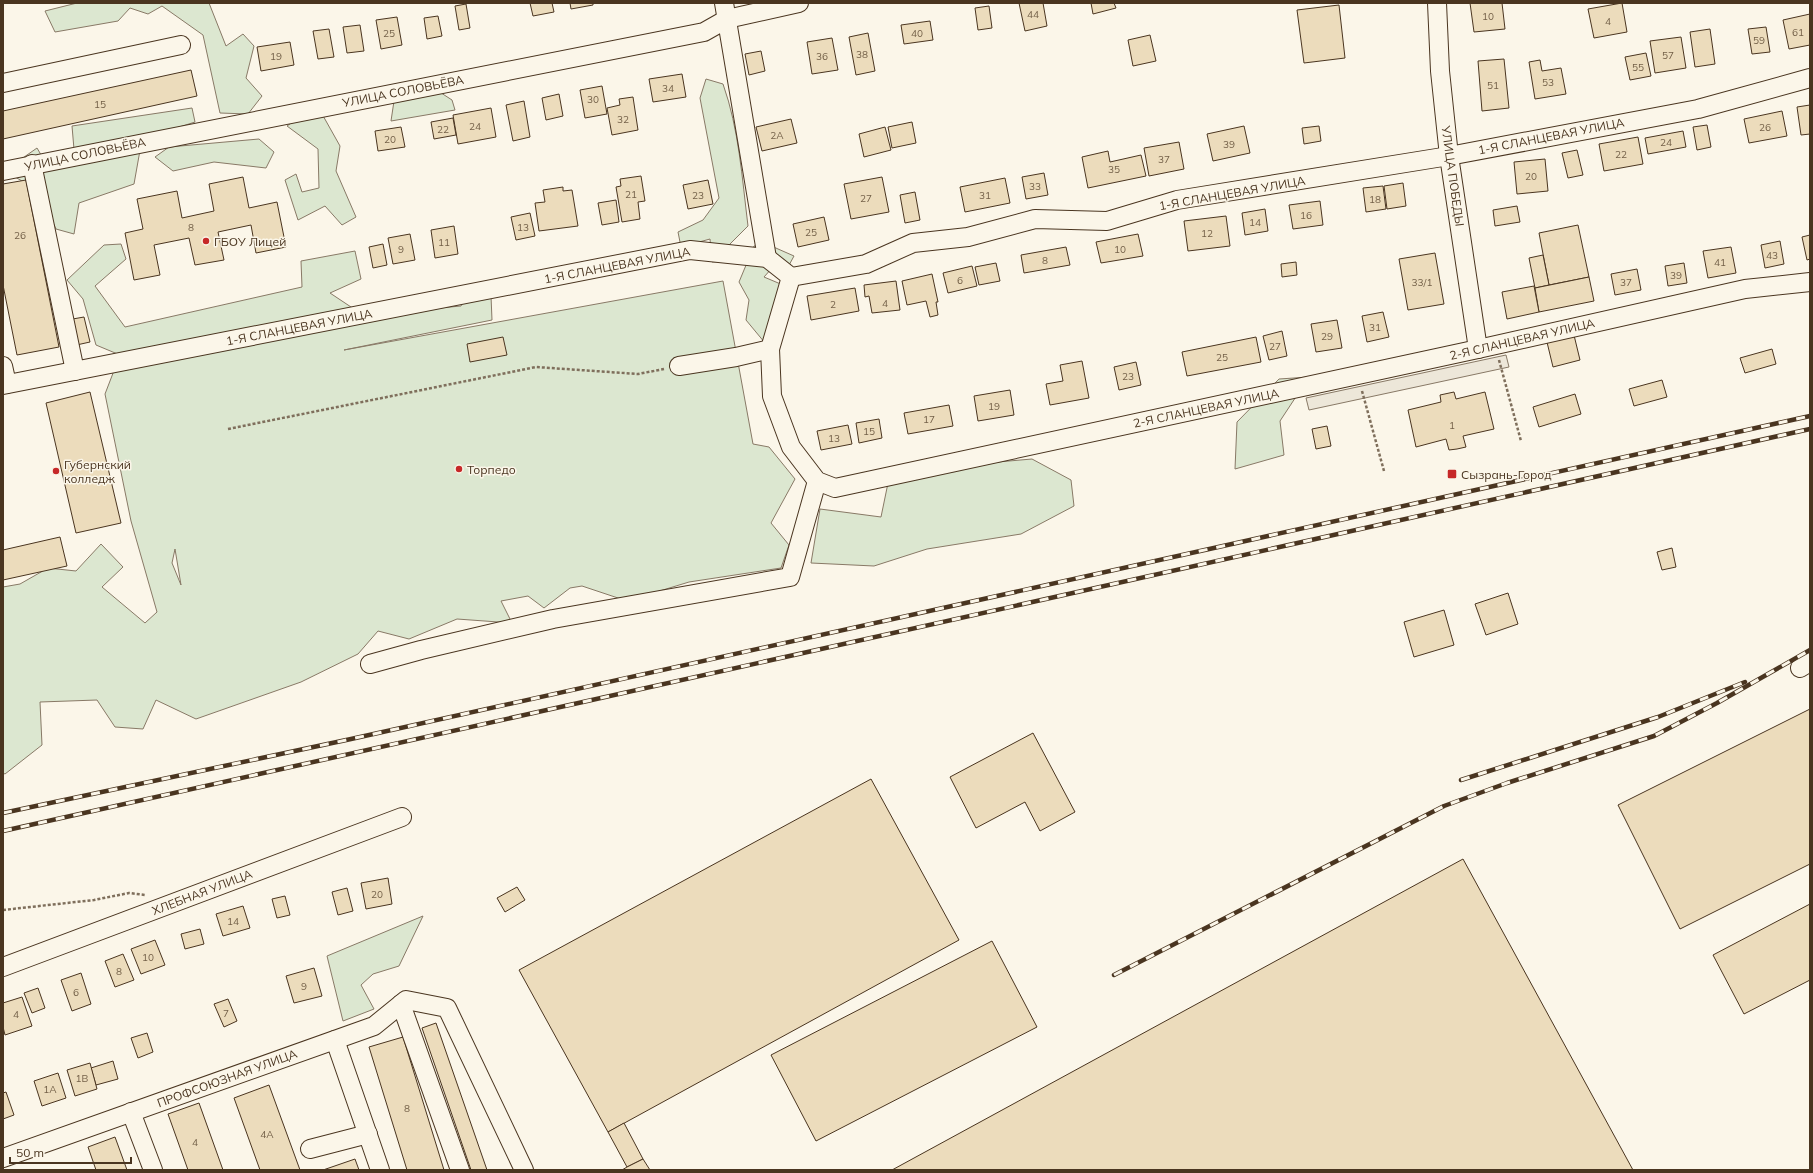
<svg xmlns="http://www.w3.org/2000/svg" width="1813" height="1173" font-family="Mulish,sans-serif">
<rect width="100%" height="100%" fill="#fbf6e9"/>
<g fill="#dce7d0" stroke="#887966" fill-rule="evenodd">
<polygon points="77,3 209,3 226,46 243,34 254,46 246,78 262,96 248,114 220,113 203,35 162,6 148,14 130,8 118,21 55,32 45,11"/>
<path d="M706 79 723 84C739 129 742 178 748 226L728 246 726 261 712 262 710 239 681 247 678 232 703 220 719 198 700 98Z"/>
<polygon points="435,89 452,100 455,110 391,121 394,101"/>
<polygon points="317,105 340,146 336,171 356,217 342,225 325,206 298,220 285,180 296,174 302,192 319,188 318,149 287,126"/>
<polygon points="192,108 195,122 142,139 134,184 79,203 74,234 56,229 38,190 15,177 17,162 37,148 50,170 75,161 72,126"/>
<polygon points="259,139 274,152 266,168 214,162 173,171 155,157 169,147"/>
<path d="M121 244 126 259 95 286 125 327 302 287 301 261 355 251 361 279 330 293 363 315 461 306 471 288 491 296 492 320 344 350 723 281 753 444 769 447 795 479 771 523 789 545 781 568 689 582 627 601 582 586 570 588 544 608 528 596 501 601 512 623 457 619 409 639 378 631 358 654 301 682 196 719 156 700 143 729 115 727 97 700 40 702 42 745 5 774 3 773V587L20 584 48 568 76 571 101 544 123 567 102 587 145 623 157 612 131 521 105 394 120 355 96 345 83 299 67 280 104 245ZM175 549 181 585 172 563Z"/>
<polygon points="769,245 794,256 788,267 772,268 764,277 783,285 770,349 746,320 749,300 739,282 754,246"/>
<polygon points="1309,377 1280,421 1284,455 1235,469 1237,422 1279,379"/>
<polygon points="1032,459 1071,480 1074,506 1021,534 927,549 874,566 811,563 820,509 881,517 888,483 963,465"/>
<polygon points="423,916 399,966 373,974 361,985 374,1009 343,1021 327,956"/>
</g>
<polygon fill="#ede7d9" stroke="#887966" points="1506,355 1509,367 1309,410 1306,398"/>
<g fill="#ecdcbc" stroke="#4a3520">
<polygon points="530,3 552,3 554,12 533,16"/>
<polygon points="570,3 593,3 593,5 571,9"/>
<polygon points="1019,3 1043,3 1047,26 1025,31"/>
<polygon points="1091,3 1114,3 1116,8 1093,14"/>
<polygon points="1470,3 1502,3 1505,29 1474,32"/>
<polygon points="1622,3 1627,32 1594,38 1588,9"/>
<polygon points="466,4 470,28 459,30 455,6"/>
<polygon points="1339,5 1345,58 1304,63 1297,10"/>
<polygon points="989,6 992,28 978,30 975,8"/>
<polygon points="1810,14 1810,45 1789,49 1783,20"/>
<polygon points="438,16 442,36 427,39 424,18"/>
<polygon points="397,17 402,45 381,49 376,20"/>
<polygon points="930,21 933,40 904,44 901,25"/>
<polygon points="360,25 364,51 347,53 343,27"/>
<polygon points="1766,27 1770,52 1752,54 1748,29"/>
<polygon points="329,29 334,57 318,59 313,31"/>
<polygon points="1710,29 1715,64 1695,67 1690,32"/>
<polygon points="868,33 875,71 856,75 849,37"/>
<polygon points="1150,35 1156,61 1133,66 1128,40"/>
<polygon points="1681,37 1686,68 1655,73 1650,41"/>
<polygon points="832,38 838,70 812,74 807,42"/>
<polygon points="290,42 294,65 261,71 257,47"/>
<polygon points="761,51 765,71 749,75 745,54"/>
<polygon points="1646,53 1651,76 1630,80 1625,57"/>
<polygon points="1504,59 1509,108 1482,111 1478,61"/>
<polygon points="1540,60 1542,71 1561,68 1566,94 1535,99 1529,62"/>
<polygon points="191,70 197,96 3,139 3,111"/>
<polygon points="682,74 686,97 653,102 649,79"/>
<polygon points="602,86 607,114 585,118 580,90"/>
<polygon points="559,94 563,116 546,120 542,98"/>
<polygon points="633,97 638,130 612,135 607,108 620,105 619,99"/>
<polygon points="524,101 530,137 513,141 506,105"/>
<polygon points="1810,105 1810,134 1801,135 1797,107"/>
<polygon points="491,108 496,137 458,144 453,115"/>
<polygon points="1782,111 1787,136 1749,143 1744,119"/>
<polygon points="453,118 456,135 434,139 431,122"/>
<polygon points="791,119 797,143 762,151 756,127"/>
<polygon points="912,122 916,143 892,148 888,127"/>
<polygon points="1707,125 1711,147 1697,150 1693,127"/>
<polygon points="1244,126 1250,153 1213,161 1207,134"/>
<polygon points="1319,126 1321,141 1304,144 1302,128"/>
<polygon points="401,127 405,147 378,151 375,131"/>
<polygon points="885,127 891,150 864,157 859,134"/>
<polygon points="1683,131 1686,147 1648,154 1645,138"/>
<polygon points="1638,137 1643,164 1604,171 1599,144"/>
<polygon points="1179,142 1184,169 1149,176 1144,148"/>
<polygon points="1577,150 1583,175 1568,178 1562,153"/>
<polygon points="1108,151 1110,162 1141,155 1146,176 1088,188 1082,157"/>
<polygon points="1545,159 1548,191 1517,194 1514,162"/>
<polygon points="1044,173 1048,195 1026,199 1022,177"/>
<polygon points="641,176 645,201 638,202 640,219 622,222 616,187 621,186 620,179"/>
<polygon points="243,177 249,208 277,202 286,247 256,253 251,225 218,232 224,260 195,265 189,238 154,245 160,275 134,280 125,233 143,229 137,199 177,191 182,218 214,211 209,184"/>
<polygon points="882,177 889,212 851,219 844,184"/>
<polygon points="1005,178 1010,203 965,212 960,187"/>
<polygon points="26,180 59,347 17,355 3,285 3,184"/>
<polygon points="708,180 713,204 688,209 683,185"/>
<polygon points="1403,183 1406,206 1387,209 1384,186"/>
<polygon points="1383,186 1386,209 1366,212 1363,188"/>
<polygon points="563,187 563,191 572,190 578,226 539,231 535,203 545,202 543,190"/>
<polygon points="915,192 920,220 905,223 900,195"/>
<polygon points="616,200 619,222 602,225 598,203"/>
<polygon points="1320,201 1323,225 1293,229 1289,205"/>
<polygon points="1517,206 1520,222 1495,226 1493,210"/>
<polygon points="1265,209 1268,231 1245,235 1242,213"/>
<polygon points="530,213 535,236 516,240 511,217"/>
<polygon points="1226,216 1230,246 1188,251 1184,221"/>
<polygon points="824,217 829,240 798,247 793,224"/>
<polygon points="1578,225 1589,277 1549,285 1539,233"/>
<polygon points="454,226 458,254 435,258 431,230"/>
<polygon points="410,234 415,260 393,264 388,238"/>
<polygon points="1138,234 1143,256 1101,263 1096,242"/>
<polygon points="1810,235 1810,259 1807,260 1802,237"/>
<polygon points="1780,241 1784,264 1765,268 1761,245"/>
<polygon points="383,244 387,265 373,268 369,247"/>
<polygon points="1066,247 1070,265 1024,273 1021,255"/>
<polygon points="1731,247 1736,273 1708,278 1703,251"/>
<polygon points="1435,253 1444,304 1408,310 1399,259"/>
<polygon points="1543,255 1549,285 1535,288 1529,258"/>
<polygon points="1296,262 1297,275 1282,277 1281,264"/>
<polygon points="996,263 1000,281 979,285 975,267"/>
<polygon points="1684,263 1687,283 1668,286 1665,266"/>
<polygon points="972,266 977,286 948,293 943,273"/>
<polygon points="1637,269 1641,290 1615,295 1611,274"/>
<polygon points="932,274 938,302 936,302 938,315 930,317 926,301 907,305 902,281"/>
<polygon points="1589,277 1594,301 1539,312 1535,288"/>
<polygon points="896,281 900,310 872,313 869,296 865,297 864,285"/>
<polygon points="1534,286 1539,312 1507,319 1502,292"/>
<polygon points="855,288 859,311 811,320 807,296"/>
<polygon points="1383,312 1389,337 1367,342 1362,316"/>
<polygon points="84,317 90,342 72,346 67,320"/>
<polygon points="1337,320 1342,348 1316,352 1311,324"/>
<polygon points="1282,331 1287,356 1269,360 1263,336"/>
<polygon points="1573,331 1580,360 1553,367 1546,338"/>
<polygon points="503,337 507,355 470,362 467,344"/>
<polygon points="1256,337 1261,362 1187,376 1182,352"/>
<polygon points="1772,349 1776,364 1745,373 1740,358"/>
<polygon points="1082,361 1089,398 1050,405 1046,384 1063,381 1060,365"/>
<polygon points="1136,362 1141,385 1119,390 1114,367"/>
<polygon points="1662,380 1667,397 1634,406 1629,389"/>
<polygon points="1010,390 1014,415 978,421 974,396"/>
<polygon points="90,392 121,523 76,533 46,403"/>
<polygon points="1454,392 1456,399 1485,392 1494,429 1463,436 1466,447 1457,449 1449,450 1446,439 1416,447 1408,410 1441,402 1440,395"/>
<polygon points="1575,394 1581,414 1539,427 1533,407"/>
<polygon points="949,405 953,426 908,434 904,413"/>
<polygon points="879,419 882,438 859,443 856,423"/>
<polygon points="848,425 852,444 821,450 817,431"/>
<polygon points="1327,426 1331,446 1316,449 1312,429"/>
<polygon points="60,537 67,566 3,580 3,550"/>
<polygon points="1672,548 1676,567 1662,570 1657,552"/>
<polygon points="1508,593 1518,624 1486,635 1475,604"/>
<polygon points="1444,610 1454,645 1414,657 1404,622"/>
<polygon points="1810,709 1810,864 1680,929 1618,805"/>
<polygon points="1033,733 1075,812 1040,831 1025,802 976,828 950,777"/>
<polygon points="871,779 959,940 608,1132 519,970"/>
<polygon points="1463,859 1633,1170 892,1170"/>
<polygon points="388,878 392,904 366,909 361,883"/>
<polygon points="517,887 525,900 505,912 497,898"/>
<polygon points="347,888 353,911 338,915 332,892"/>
<polygon points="285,896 290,915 277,918 272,899"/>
<polygon points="1810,904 1810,980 1744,1014 1713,955"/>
<polygon points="243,906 250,928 223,936 216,914"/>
<polygon points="200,929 204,944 185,949 181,934"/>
<polygon points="155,940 165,965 141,974 131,949"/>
<polygon points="992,941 1037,1027 816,1141 771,1055"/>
<polygon points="123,954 134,980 115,987 105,961"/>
<polygon points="314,968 322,996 294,1003 286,976"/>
<polygon points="81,973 91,1004 72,1011 61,980"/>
<polygon points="38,988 45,1008 32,1013 24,993"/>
<polygon points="22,997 32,1026 5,1035 3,1027 3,1003"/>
<polygon points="228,999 237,1021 224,1027 214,1004"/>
<polygon points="436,1023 487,1170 471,1170 422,1028"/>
<polygon points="147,1033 153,1052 138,1058 131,1038"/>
<polygon points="403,1037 444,1170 407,1170 369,1047"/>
<polygon points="113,1061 118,1079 96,1085 91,1068"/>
<polygon points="90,1063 97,1089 75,1096 67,1070"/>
<polygon points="58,1073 66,1098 42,1106 34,1081"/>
<polygon points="269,1085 300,1170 260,1170 234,1098"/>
<polygon points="6,1092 14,1115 3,1119 3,1093"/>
<polygon points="199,1103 223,1170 188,1170 168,1114"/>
<polygon points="624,1123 643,1159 627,1167 608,1132"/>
<polygon points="115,1137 127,1170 96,1170 88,1147"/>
<polygon points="355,1159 359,1170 323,1170"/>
<polygon points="643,1159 650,1170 622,1170 627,1167"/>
</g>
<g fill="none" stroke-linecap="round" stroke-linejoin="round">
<g stroke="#4a3520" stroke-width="20">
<g id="minor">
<polyline points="724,3 767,258"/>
<polyline points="1437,3 1440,71 1449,156 1478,349"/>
<polyline points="3,83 181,45"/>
<polyline points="32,164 75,371"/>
<polyline points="3,171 704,32 727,19 799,3"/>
<polyline points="791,277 770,349 772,396 791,447 817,481 835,488 1478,349 1745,289 1810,282"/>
<polyline points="3,366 7,384"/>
<polyline points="679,366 736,357 770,349"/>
<polyline points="3,385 690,250 767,258 791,277 866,264 913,243 968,237 1035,219 1107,221 1177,200 1449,156 1698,109 1810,78"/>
<polyline points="370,664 421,650 553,619 790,577 817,481"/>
<polyline points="1800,668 1810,662"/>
<polyline points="3,967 402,817"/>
<polyline points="401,1004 460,1170"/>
<polyline points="335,1040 380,1170"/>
<polyline points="131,1112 153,1170"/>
<polyline points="310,1149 368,1134"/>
<polyline points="3,1158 374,1026 406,1000 447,1008 524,1170"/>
</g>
</g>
<g stroke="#7f6f5c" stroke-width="2.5" stroke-dasharray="3 2" stroke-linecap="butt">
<polyline points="1499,360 1521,441"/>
<polyline points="1362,391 1384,471"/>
<polyline points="228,429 536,367 638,374 664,369"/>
<polyline points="3,910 94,900 129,893 145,895"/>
</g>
<use href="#minor" stroke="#fbf6e9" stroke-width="18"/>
<g stroke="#4a3520" stroke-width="4.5">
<g id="rail">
<polyline points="1461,780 1658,717 1745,682"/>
<polyline points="3,813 351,739 1810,416"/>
<polyline points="3,831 1810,429"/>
<polyline points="1114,975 1444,806 1507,783 1654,736 1717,703 1810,650"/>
</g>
</g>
<use href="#rail" stroke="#fbf6e9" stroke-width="3" stroke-dasharray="9" stroke-linecap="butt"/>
</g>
<g fill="#c62828" stroke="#fbf6e9" stroke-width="1.5">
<circle cx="206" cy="241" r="4"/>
<circle cx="459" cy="469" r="4"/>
<circle cx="56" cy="471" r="4"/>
<rect x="1447" y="469" width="10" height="10" rx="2"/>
</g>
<g text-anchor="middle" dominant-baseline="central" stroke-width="3" stroke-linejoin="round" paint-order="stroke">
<g font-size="10" fill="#725f47">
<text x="1033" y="14">44</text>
<text x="1488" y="16">10</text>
<text x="1608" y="21">4</text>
<text x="1798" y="32">61</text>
<text x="389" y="33">25</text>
<text x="917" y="33">40</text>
<text x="1759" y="40">59</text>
<text x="862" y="54">38</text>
<text x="1668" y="55">57</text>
<text x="276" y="56">19</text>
<text x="822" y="56">36</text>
<text x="1638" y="67">55</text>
<text x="1548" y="82">53</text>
<text x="1493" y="85">51</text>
<text x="668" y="88">34</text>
<text x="593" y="99">30</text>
<text x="100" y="104">15</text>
<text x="623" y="119">32</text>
<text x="475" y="126">24</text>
<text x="1765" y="127">26</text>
<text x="443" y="129">22</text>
<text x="777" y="135">2А</text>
<text x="390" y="139">20</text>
<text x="1666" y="142">24</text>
<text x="1229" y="144">39</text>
<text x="1621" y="154">22</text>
<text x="1164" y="159">37</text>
<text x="1114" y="169">35</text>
<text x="1531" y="176">20</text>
<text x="1035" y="186">33</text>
<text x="631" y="194">21</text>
<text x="698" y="195">23</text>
<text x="985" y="195">31</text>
<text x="866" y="198">27</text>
<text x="1375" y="199">18</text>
<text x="1306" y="215">16</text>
<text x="1255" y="222">14</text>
<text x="191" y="227">8</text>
<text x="523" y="227">13</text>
<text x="811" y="232">25</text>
<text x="1207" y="233">12</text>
<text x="20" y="235">26</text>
<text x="444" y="242">11</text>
<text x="401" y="249">9</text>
<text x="1120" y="249">10</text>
<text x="1772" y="255">43</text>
<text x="1045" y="260">8</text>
<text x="1720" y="262">41</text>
<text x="1676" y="275">39</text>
<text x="960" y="280">6</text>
<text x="1422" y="282">33/1</text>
<text x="1626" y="282">37</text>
<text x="885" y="303">4</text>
<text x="833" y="304">2</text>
<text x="1375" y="327">31</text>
<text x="1327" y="336">29</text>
<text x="1275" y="346">27</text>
<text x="1222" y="357">25</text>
<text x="1128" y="376">23</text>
<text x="994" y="406">19</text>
<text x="929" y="419">17</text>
<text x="1452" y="425">1</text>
<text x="869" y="431">15</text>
<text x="834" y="438">13</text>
<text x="377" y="894">20</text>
<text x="233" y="921">14</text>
<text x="148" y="957">10</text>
<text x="119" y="971">8</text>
<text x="304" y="986">9</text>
<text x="76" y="992">6</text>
<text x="226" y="1013">7</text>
<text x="16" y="1014">4</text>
<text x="82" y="1078">1В</text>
<text x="50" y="1089">1А</text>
<text x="407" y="1108">8</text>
<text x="267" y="1134">4А</text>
<text x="195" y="1142">4</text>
</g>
<g font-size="12" fill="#4a3520" stroke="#fbf6e9">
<text transform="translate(403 91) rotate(-11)">УЛИЦА СОЛОВЬЁВА</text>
<text transform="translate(1551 136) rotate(-11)">1-Я СЛАНЦЕВАЯ УЛИЦА</text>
<text transform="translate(85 154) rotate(-12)">УЛИЦА СОЛОВЬЁВА</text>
<text transform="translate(1453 176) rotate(82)">УЛИЦА ПОБЕДЫ</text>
<text transform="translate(1232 193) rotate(-10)">1-Я СЛАНЦЕВАЯ УЛИЦА</text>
<text transform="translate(617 265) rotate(-11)">1-Я СЛАНЦЕВАЯ УЛИЦА</text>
<text transform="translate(299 327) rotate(-11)">1-Я СЛАНЦЕВАЯ УЛИЦА</text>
<text transform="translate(1522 339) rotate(-13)">2-Я СЛАНЦЕВАЯ УЛИЦА</text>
<text transform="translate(1206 408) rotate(-12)">2-Я СЛАНЦЕВАЯ УЛИЦА</text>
<text transform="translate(202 892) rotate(-21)">ХЛЕБНАЯ УЛИЦА</text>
<text transform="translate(227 1078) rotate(-20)">ПРОФСОЮЗНАЯ УЛИЦА</text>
</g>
<g font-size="12" fill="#4a3520" stroke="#fbf6e9" text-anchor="start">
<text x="214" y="241">ГБОУ Лицей</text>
<text x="64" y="464">Губернский<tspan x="64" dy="14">колледж</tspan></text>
<text x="467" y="469">Торпедо</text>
<text x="1461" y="474">Сызрань-Город</text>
</g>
</g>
<rect width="1813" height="1173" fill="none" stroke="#4a3520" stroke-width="8"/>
<path d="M10 1157v6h121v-6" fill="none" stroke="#4a3520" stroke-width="2"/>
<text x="16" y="1157" font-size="12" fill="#4a3520" stroke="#fbf6e9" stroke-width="3" paint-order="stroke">50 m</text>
</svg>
